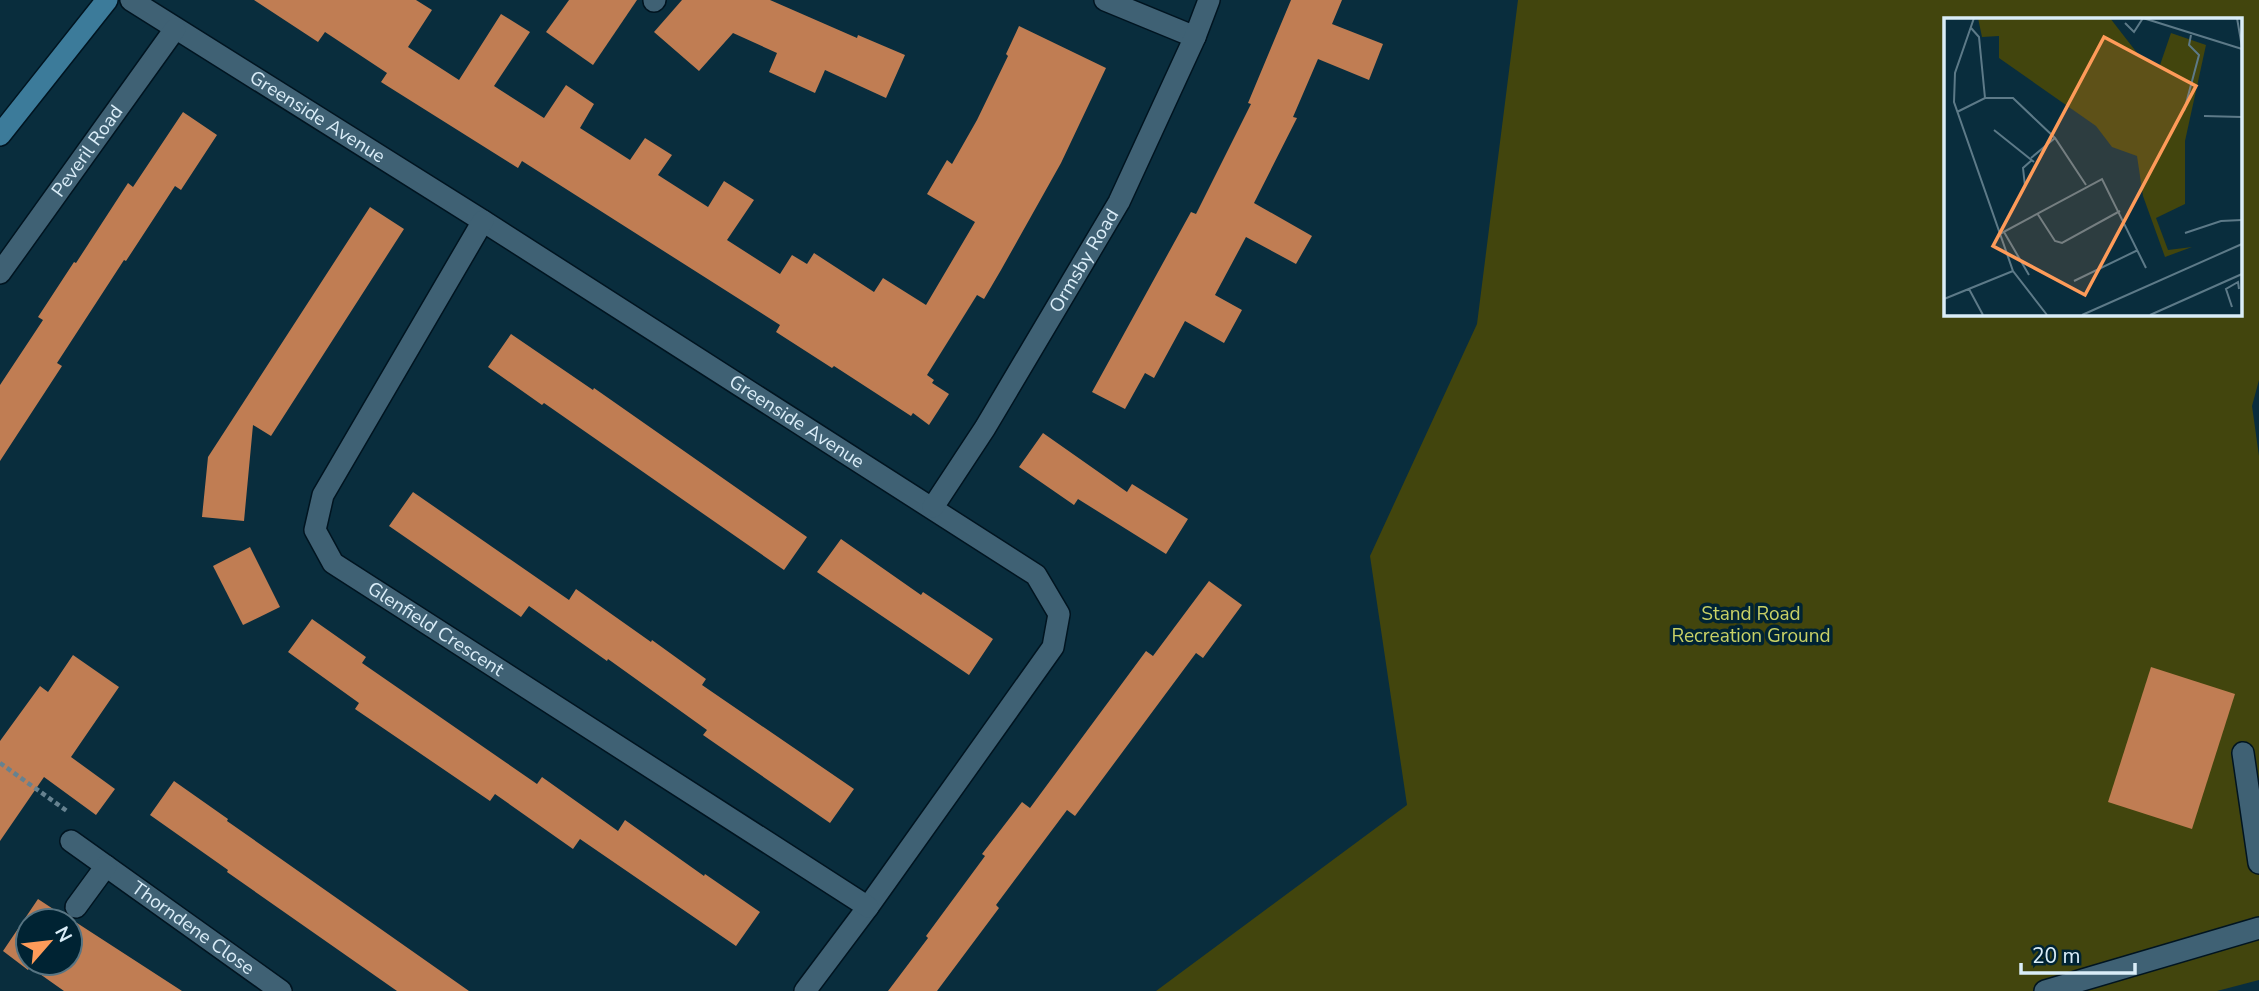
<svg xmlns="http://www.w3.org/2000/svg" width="2259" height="991" font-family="'Nunito Sans',sans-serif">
<rect width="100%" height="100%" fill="#092d3d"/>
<path fill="#42450d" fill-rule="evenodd" d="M1518 0H2259V380L2252 406 2259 456V980L2217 991H1156L1407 805 1370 556 1477 324ZM1946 19H2240V313H1946Z"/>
<g fill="#c07d53" fill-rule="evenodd">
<polygon points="254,0 416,0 432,10 408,47 459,80 501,14 530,32 494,86 544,118 566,85 594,104 580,128 630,160 645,138 672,155 658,175 708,207 724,181 754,200 727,240 780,274 792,255 807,264 814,253 874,292 883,278 926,305 975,222 927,194 947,160 952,164 977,120 1008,56 1006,54 1019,26 1106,68 1061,163 1001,270 984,299 977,295 927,375 934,380 932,383 949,394 929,425 913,413 911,416 834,366 832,368 776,332 780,325 522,161 518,168 381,82 387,73 325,32 318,42"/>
<polygon points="569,0 637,0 593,65 546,32"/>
<polygon points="682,0 770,0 857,38 858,35 905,55 886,98 825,70 815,93 769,72 777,53 733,33 699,71 654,32"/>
<polygon points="1291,0 1342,0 1332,24 1383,44 1369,80 1318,59 1293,117 1297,118 1254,203 1312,236 1296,264 1246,237 1215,295 1242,310 1224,343 1185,321 1154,378 1145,373 1125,409 1092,392 1191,212 1196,214 1251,104 1248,103"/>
<polygon points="183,112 217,135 181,190 175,186 126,261 124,260 57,363 62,366 0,461 0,385 43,320 38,317 74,262 76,263 128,183 133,187"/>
<polygon points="370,207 404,229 271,436 253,425 244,521 202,517 208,457"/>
<polygon points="511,334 593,390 594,388 807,537 784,570 544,403 542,405 488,367"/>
<polygon points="1043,433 1127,492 1132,484 1188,519 1166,554 1078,499 1074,505 1019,467"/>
<polygon points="413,492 569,600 576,589 651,642 652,640 706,679 702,685 854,789 830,823 703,735 707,730 608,659 607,661 529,606 521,617 389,526"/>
<polygon points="841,539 921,595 923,592 993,639 969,675 817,572"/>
<polygon points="250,547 280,607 243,625 213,566"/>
<polygon points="1209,581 1242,605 1203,658 1196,653 1075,816 1067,810 996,905 999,908 937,991 888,991 928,938 926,936 985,856 982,854 1022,802 1030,808 1146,651 1153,656"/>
<polygon points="312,619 366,657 362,663 537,784 542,777 618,831 625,820 704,876 705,874 760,912 736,946 580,839 573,849 495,794 490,801 355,709 359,703 288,652"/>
<polygon points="73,655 119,687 71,757 115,789 96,815 44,777 0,841 0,741 40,686 48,692"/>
<polygon points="2151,667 2235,694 2192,829 2108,802"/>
<polygon points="174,781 228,819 227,821 469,991 397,991 227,872 228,870 150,815"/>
<path d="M38 899 76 924 77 923 182 991H64L30 967 28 970 3 951ZM28 921H70V963H28Z"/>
</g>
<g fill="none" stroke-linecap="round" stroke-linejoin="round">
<g stroke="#001420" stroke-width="24">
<g id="lane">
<polyline points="2243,753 2259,863"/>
<polyline points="2045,991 2259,928"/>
</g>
</g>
<g stroke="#001420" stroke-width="24">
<g id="street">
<path id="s1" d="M131 0 483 221 1036 575 1059 614 1053 647 868 907 805 991"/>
<polyline points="1105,0 1195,37"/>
<polyline points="654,1 655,0"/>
<path id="s2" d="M483 221 323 495 315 530 333 563 868 907"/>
<path id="s3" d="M0 273 175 29"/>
<path id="s4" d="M933 507 985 428 1119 202 1195 37 1209 0"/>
<path id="s5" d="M71 841 281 991"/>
<polyline points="76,907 106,866"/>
</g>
</g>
<g stroke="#001420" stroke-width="24">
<polyline id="secondary" points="0,135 107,0"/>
</g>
<polyline stroke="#668290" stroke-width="4.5" stroke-dasharray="5 3.5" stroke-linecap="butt" points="0,763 67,811"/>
<use href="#lane" stroke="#3f6174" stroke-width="21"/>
<use href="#street" stroke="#3f6174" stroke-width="21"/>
<use href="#secondary" stroke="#3c7b9a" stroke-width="21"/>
</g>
<g text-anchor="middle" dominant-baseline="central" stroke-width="7" stroke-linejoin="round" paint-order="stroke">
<g font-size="19" fill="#daedf8" stroke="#002333">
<text stroke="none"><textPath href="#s1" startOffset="220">Greenside Avenue</textPath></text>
<text stroke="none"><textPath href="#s3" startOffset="150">Peveril Road</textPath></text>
<text stroke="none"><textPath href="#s4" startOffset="289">Ormsby Road</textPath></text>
<text stroke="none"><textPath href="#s1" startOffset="788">Greenside Avenue</textPath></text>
<text stroke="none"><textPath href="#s2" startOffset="513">Glenfield Crescent</textPath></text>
<text stroke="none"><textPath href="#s5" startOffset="150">Thorndene Close</textPath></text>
</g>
<g font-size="19" fill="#c8d166" stroke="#002333">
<text x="1751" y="614">Stand Road<tspan x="1751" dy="22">Recreation Ground</tspan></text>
</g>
</g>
<g transform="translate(1944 18)">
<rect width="298" height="298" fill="#092d3d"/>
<path d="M34 0H166L197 40 216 47 227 15 262 27 241 123V186L212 200 224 232 248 229 221 239 199 178 193 138 168 129 152 108 55 40V18L38 19Z" fill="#42450d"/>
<path fill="none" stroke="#5d7a88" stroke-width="2" d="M30 0 11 55 10 84 69 253 103 297M199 0 298 31M293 0 298 29M181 5 190 14 199 0M27 10 35 19 41 80M240 93 255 37 245 27 247 17M13 94 41 80H69L111 120 142 167M260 98 298 99M50 112 90 144M87 140 111 120M81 168 79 150 88 142M93 195 111 223 118 225 176 193M60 214 85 257M241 215 277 203 298 202M54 217 158 161 202 250M130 263 194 232M25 271 39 297M0 281 69 253M288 289 282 271 294 264 295 271M138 297 298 226M206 297 298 256"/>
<path fill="#fe9b59" fill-opacity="0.15" stroke="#fe9b59" stroke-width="3.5" d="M160 19 252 68 141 277 49 228Z"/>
<rect width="298" height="298" fill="none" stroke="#daedf8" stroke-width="3.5"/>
</g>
<g transform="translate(49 942) rotate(62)"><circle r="33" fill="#002333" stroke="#577482" stroke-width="2"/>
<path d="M0-5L12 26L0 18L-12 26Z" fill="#fe9b59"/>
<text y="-10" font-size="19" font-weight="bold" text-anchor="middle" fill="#daedf8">N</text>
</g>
<path d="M2021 963v10h114v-10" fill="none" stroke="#daedf8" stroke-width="3.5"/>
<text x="2032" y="963" font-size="21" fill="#daedf8" stroke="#002333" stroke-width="5" paint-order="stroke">20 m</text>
</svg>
